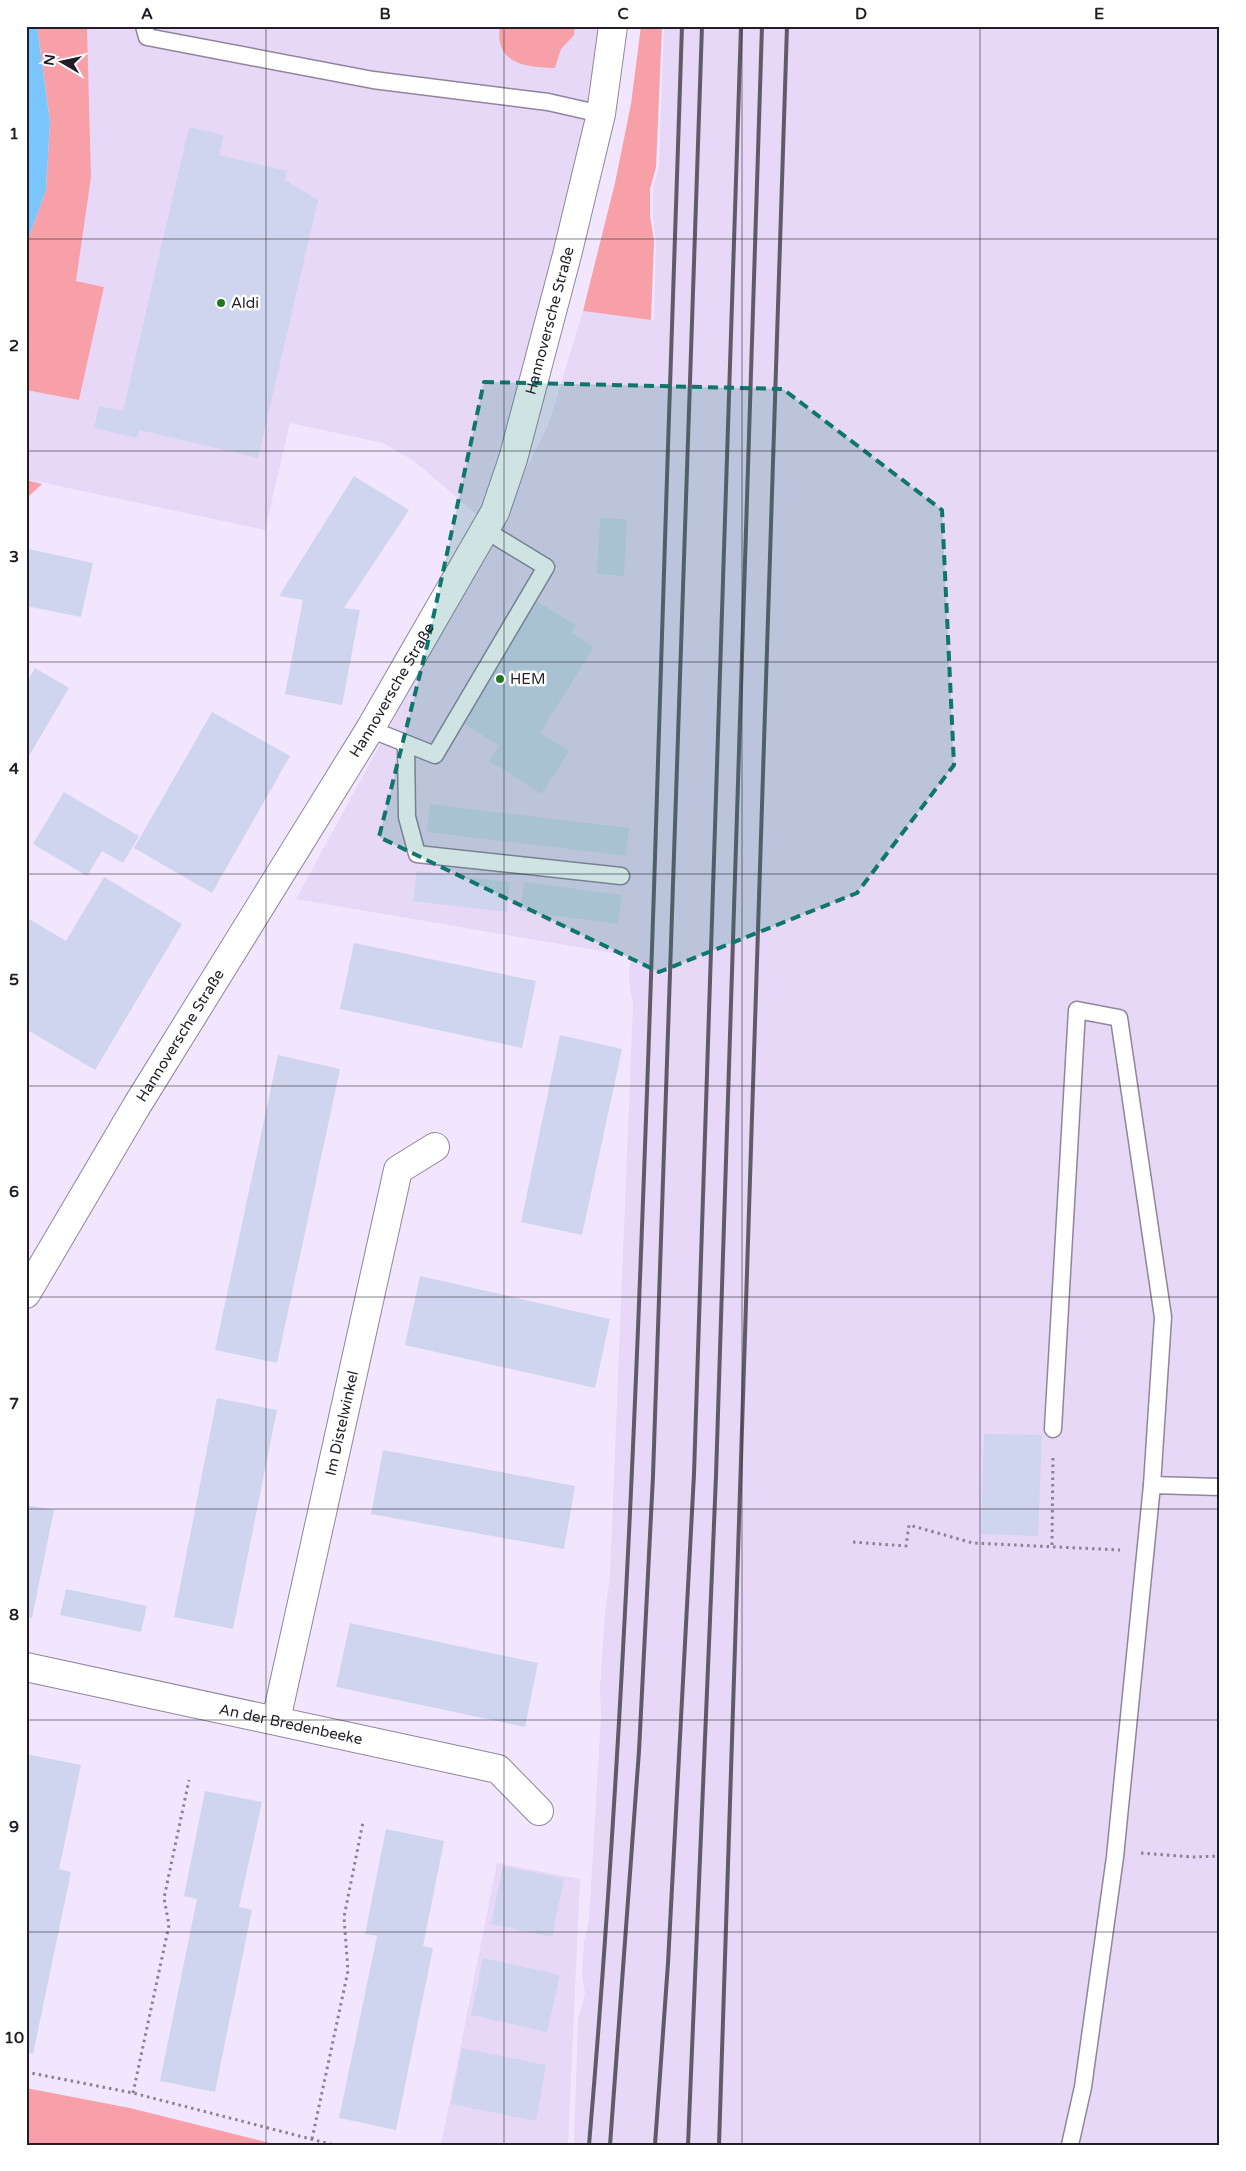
<svg xmlns="http://www.w3.org/2000/svg" width="1246" height="2171" font-family="'Varela Round',sans-serif">
<rect width="100%" height="100%" fill="#f2e6ff"/>
<g fill="#e7d8f7">
<polygon points="87,26 609,26 496,530 549,423 583,311 654,320 656,242 653,215 653,188 659,167 664,26 1220,26 1220,2145 574,2145 578,2019 585,1993 582,1974 584,1942 589,1920 601,1717 600,1688 605,1613 610,1576 633,1005 629,982 630,956 296,899 496,531 414,461 383,443 290,423 265,530 26,479 26,390 79,400 104,287 76,281 91,177"/>
<polygon points="497,1863 580,1879 568,2145 441,2145"/>
</g>
<g fill="#f7a0a8">
<polygon points="37,26 87,26 91,177 76,281 104,287 79,400 26,390 26,245 46,190 50,122"/>
<path d="M500 26H575L574 35 561 49 555 68C527 67 494 65 500 26Z"/>
<polygon points="641,26 662,26 656,167 650,189 650,216 654,241 651,320 583,311 615,183 631,104"/>
<polygon points="26,480 42,484 26,499"/>
<polygon points="26,2088 130,2108 278,2145 26,2145"/>
</g>
<polygon fill="#79c5fc" points="26,26 37,26 50,122 46,190 26,245"/>
<g fill="#cfd5ee">
<polygon points="189,127 224,135 219,155 287,171 285,180 318,200 258,458 139,430 137,438 94,428 99,406 123,411"/>
<polygon points="354,476 409,510 344,608 360,610 342,705 285,694 303,600 279,596"/>
<polygon points="600,518 627,519 624,576 597,574"/>
<polygon points="29,549 93,563 81,617 26,606 26,561"/>
<polygon points="525,594 576,625 572,633 594,647 540,733 569,751 542,794 489,761 499,746 451,715"/>
<polygon points="35,668 69,688 26,761 26,683"/>
<polygon points="212,712 290,756 212,893 134,848"/>
<polygon points="64,792 139,836 123,863 102,851 87,876 33,844"/>
<polygon points="430,804 629,828 626,856 427,832"/>
<polygon points="417,871 510,882 507,912 413,901"/>
<polygon points="104,877 182,924 95,1070 26,1029 26,917 66,941"/>
<polygon points="524,882 622,895 618,924 520,911"/>
<polygon points="354,943 536,981 522,1048 340,1009"/>
<polygon points="560,1035 622,1049 582,1235 521,1222"/>
<polygon points="278,1055 340,1069 277,1363 215,1350"/>
<polygon points="420,1276 610,1319 595,1388 405,1345"/>
<polygon points="217,1398 277,1410 233,1629 174,1617"/>
<polygon points="984,1434 1042,1435 1038,1536 981,1534"/>
<polygon points="383,1450 575,1486 564,1549 371,1514"/>
<polygon points="26,1505 54,1510 32,1618 26,1617"/>
<polygon points="66,1589 147,1606 141,1632 60,1615"/>
<polygon points="350,1623 538,1663 525,1727 336,1687"/>
<polygon points="26,1754 81,1765 59,1869 71,1872 33,2054 26,2052"/>
<polygon points="205,1791 262,1802 239,1907 252,1910 215,2092 160,2081 197,1899 184,1896"/>
<polygon points="386,1829 444,1841 423,1946 433,1948 396,2130 339,2118 377,1936 365,1934"/>
<polygon points="503,1866 564,1879 552,1937 491,1924"/>
<polygon points="483,1958 560,1975 547,2032 471,2015"/>
<polygon points="462,2048 546,2065 536,2121 451,2104"/>
</g>
<g fill="none" stroke-linecap="round" stroke-linejoin="round">
<g stroke="#90859b" stroke-width="19">
<g id="service">
<polyline points="144,26 147,37 373,80 548,102 601,114"/>
<polyline points="370,729 435,755 546,567 485,530"/>
<polyline points="406,745 407,817 417,854 621,876"/>
<polyline points="1053,1429 1077,1010 1119,1018 1163,1317 1152,1485"/>
<polyline points="1070,2145 1083,2087 1115,1857 1152,1485 1220,1487"/>
</g>
</g>
<g stroke="#90859b" stroke-width="30">
<g id="minor">
<path id="s1" d="M26 1667 498 1769 539 1811"/>
<path id="s2" d="M276 1720 398 1170 435 1147"/>
</g>
</g>
<g stroke="#90859b" stroke-width="30">
<g id="tertiary">
<path id="s3" d="M26 1294 136 1107 370 729 495 512 513 459 567 255 601 114 613 26"/>
</g>
</g>
<g stroke="#8a8192" stroke-width="3" stroke-dasharray="2.5 4" stroke-linecap="butt">
<polyline points="853,1542 906,1546 909,1525 973,1543 1120,1550"/>
<polyline points="1052,1545 1053,1454"/>
<polyline points="1141,1853 1192,1857 1220,1856"/>
<polyline points="26,2072 133,2093 334,2145"/>
<polyline points="133,2093 169,1925 164,1898 189,1780"/>
<polyline points="312,2139 348,1971 344,1917 363,1822"/>
</g>
<use href="#service" stroke="#fff" stroke-width="16"/>
<use href="#minor" stroke="#fff" stroke-width="28"/>
<use href="#tertiary" stroke="#fff" stroke-width="28"/>
<g stroke="#615a68" stroke-width="4">
<path d="M589 2145C625 1727 640 1308 654 889 663 601 672 314 682 26"/>
<polyline points="610,2145 639,1751 653,1476 702,26"/>
<polyline points="655,2145 668,1963 694,1474 741,26"/>
<polyline points="688,2145 716,1476 762,26"/>
<polyline points="719,2145 787,26"/>
</g>
</g>
<path fill="#0f766e" fill-opacity="0.2" stroke="#0f766e" stroke-width="4" stroke-dasharray="10 6" stroke-linejoin="round" d="M484 382 783 389 942 510 954 765 857 893 659 972 379 837 427 646Z"/>
<path fill="none" stroke="#221d26" stroke-width="1" stroke-opacity="0.55" d="M266 26V2145M504 26V2145M742 26V2145M980 26V2145M26 239H1220M26 451H1220M26 662H1220M26 874H1220M26 1086H1220M26 1297H1220M26 1509H1220M26 1720H1220M26 1932H1220"/>
<g fill="#247721" stroke="#fff" stroke-width="2">
<circle cx="221" cy="303" r="5"/>
<circle cx="500" cy="679" r="5"/>
</g>
<g text-anchor="middle" dominant-baseline="central" stroke-width="5" stroke-linejoin="round" paint-order="stroke">
<g font-size="15" fill="#221d26" stroke="#fff" text-anchor="start">
<text x="231" y="303">Aldi</text>
<text x="510" y="679">HEM</text>
</g>
<g font-size="15" fill="#221d26" stroke="#fff">
<text stroke="none"><textPath href="#s3" startOffset="1111">Hannoversche Straße</textPath></text>
<text stroke="none"><textPath href="#s3" startOffset="706">Hannoversche Straße</textPath></text>
<text stroke="none"><textPath href="#s3" startOffset="301">Hannoversche Straße</textPath></text>
<text stroke="none"><textPath href="#s2" startOffset="304">Im Distelwinkel</textPath></text>
<text stroke="none"><textPath href="#s1" startOffset="271">An der Bredenbeeke</textPath></text>
</g>
</g>
<rect width="1246" height="2171" fill="none" stroke="#ffffff" stroke-width="55"/>
<g transform="translate(62 62) rotate(279)" stroke="#ffffff" stroke-width="4" paint-order="stroke">
<path d="M0-4L9 19L0 12L-9 19Z" fill="#221d26"/>
<text y="-8" font-size="14" font-weight="bold" text-anchor="middle" fill="#221d26">N</text>
</g>
<rect x="28" y="28" width="1190" height="2116" fill="none" stroke="#221d26" stroke-width="2"/>
<g font-size="16" text-anchor="middle" font-weight="bold" fill="#221d26">
<text x="147" y="19">A</text>
<text x="385" y="19">B</text>
<text x="623" y="19">C</text>
<text x="861" y="19">D</text>
<text x="1099" y="19">E</text>
<text x="14" y="139">1</text>
<text x="14" y="351">2</text>
<text x="14" y="562">3</text>
<text x="14" y="774">4</text>
<text x="14" y="985">5</text>
<text x="14" y="1197">6</text>
<text x="14" y="1409">7</text>
<text x="14" y="1620">8</text>
<text x="14" y="1832">9</text>
<text x="14" y="2043">10</text>
</g>
</svg>
